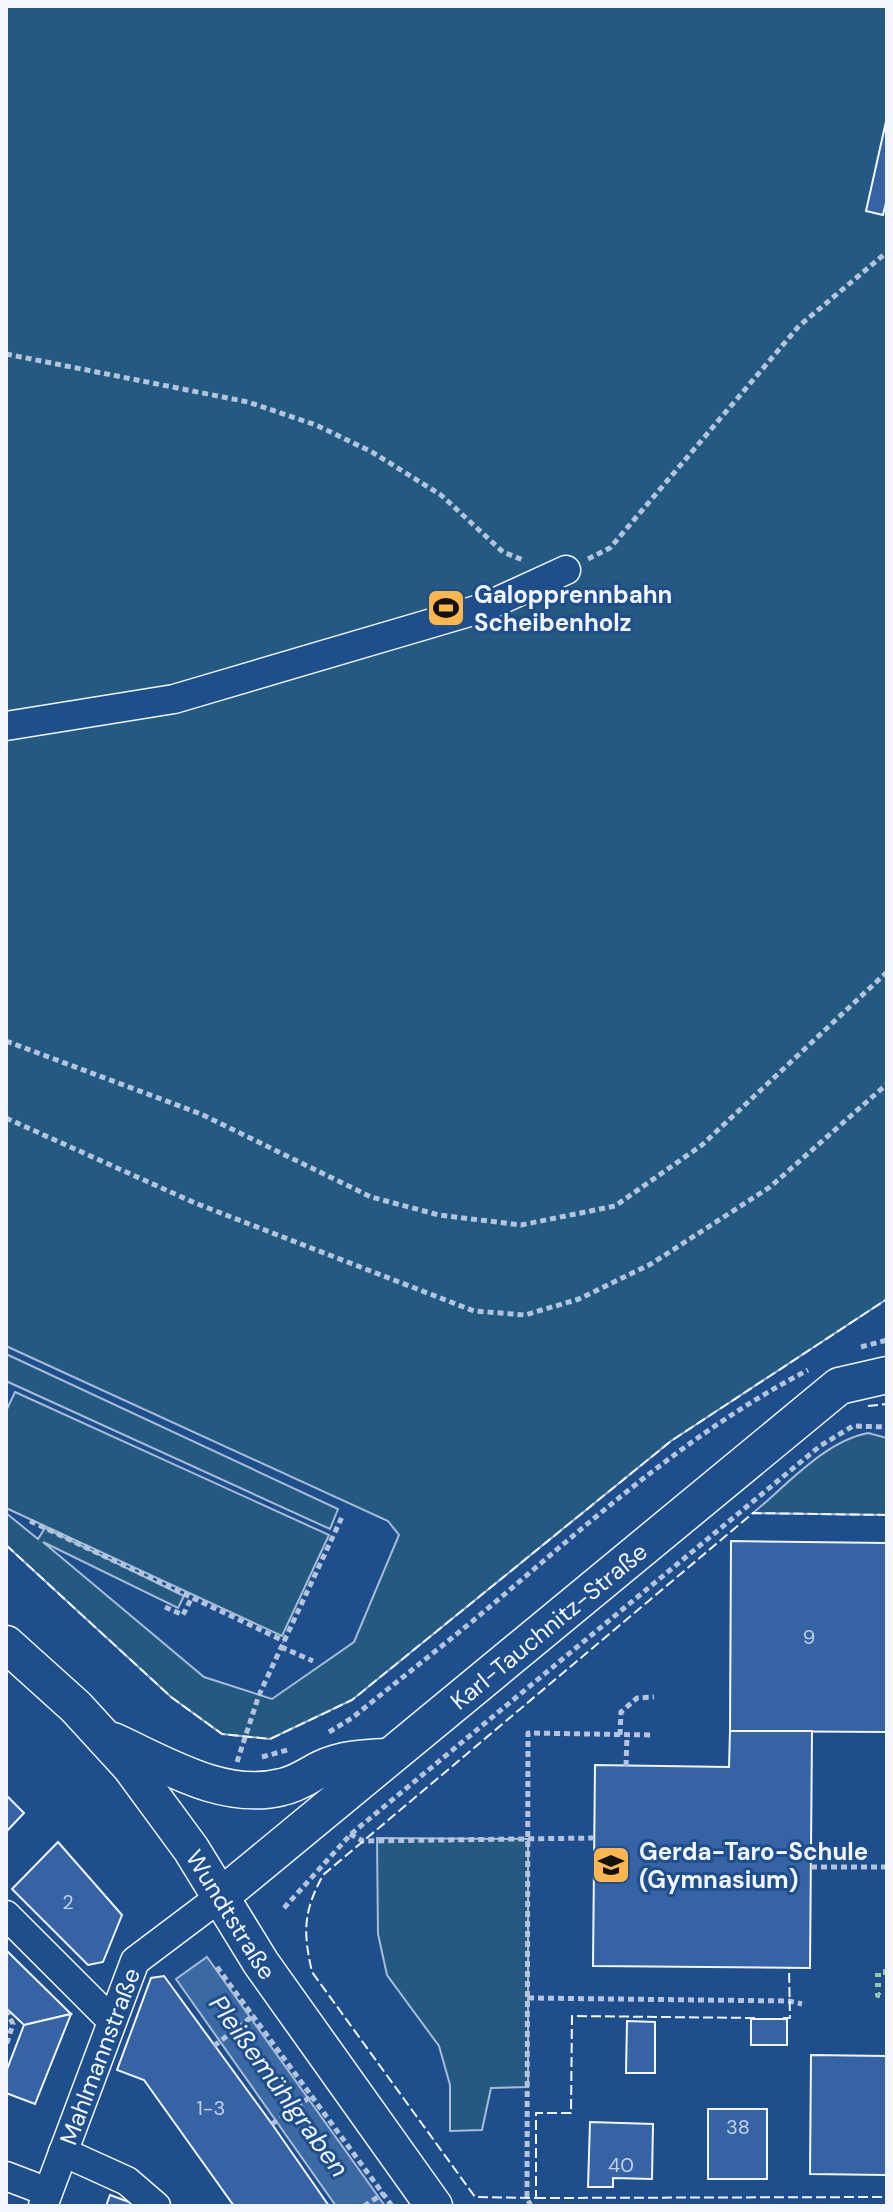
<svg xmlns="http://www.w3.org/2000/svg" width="893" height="2212" font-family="'DM Sans',sans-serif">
<rect width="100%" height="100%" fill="#1f4e8c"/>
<g fill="#245a82" stroke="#a8bbd7" stroke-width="2">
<polygon points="6,6 887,6 887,1299 671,1441 352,1700 270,1739 222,1734 171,1697 6,1545 6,1513 38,1539 45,1528 184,1596 178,1608 43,1542 204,1677 272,1699 354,1642 399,1535 388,1521 6,1346"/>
<polygon points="6,1354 338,1509 330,1529 6,1381"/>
<polygon points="15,1392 329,1535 282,1636 6,1508 6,1411"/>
<path d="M868 1433 887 1438V1515L753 1513C787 1485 825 1441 868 1433Z"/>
<polygon points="377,1838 528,1839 528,2087 491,2088 482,2130 450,2131 450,2085 439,2046 387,1975 378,1934"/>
</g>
<polygon fill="#3b69a3" stroke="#a8bbd7" stroke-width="2" points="207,1957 385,2206 336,2206 176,1979"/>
<g fill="#3563a3" stroke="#f2f6ff" stroke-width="2">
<polygon points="887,117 887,199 883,215 866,211"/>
<polygon points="731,1541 887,1543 887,1732 730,1731"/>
<polygon points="730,1731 812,1731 810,1968 593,1966 595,1765 729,1767"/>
<polygon points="6,1795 24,1813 6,1832"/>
<polygon points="58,1842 122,1915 103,1962 88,1965 12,1889"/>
<polygon points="6,1950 71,2014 24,2025 6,2008"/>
<polygon points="164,1976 272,2124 329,2206 234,2206 144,2080 117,2070 151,1978"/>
<polygon points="71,2014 35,2104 6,2093 6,2072 24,2025"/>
<rect x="751" y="2019" width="36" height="26"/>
<polygon points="627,2021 655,2022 655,2073 626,2073"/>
<polygon points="811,2055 887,2056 886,2175 810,2174"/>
<rect x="708" y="2109" width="59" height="70"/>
<polygon points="590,2122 653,2124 652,2179 613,2178 613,2187 588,2187"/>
<polygon points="110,2195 140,2206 106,2206"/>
</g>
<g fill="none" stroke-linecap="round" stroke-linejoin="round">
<g stroke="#f2f6ff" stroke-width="31">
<g id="minor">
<polyline points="6,726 174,699 483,608 566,570"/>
<polyline points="6,1915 112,2021"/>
<polyline points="63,2152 127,2181 156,2206"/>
<polyline points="6,2176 48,2192"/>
<path id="s1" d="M43 2206 135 1961 220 1897"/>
</g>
</g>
<g stroke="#f2f6ff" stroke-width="39">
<g id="major">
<path id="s2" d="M6 1644 76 1707 130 1766 191 1849 261 1963 434 2206"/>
<path d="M113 1741C164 1764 224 1802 282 1787 297 1784 307 1776 321 1769 342 1759 364 1758 387 1757"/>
<path id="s3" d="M220 1897 839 1386 887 1375"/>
</g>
</g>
<g stroke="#b3c4dc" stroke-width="5" stroke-dasharray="6 4" stroke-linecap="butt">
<polyline points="6,354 248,402 316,425 372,452 441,495 503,552 523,560"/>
<polyline points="588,559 610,548 799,326 887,252"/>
<polyline points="6,1041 201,1114 371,1197 439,1215 521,1225 615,1206 702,1145 887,972"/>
<polyline points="6,1118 195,1203 474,1311 525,1315 579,1299 651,1264 770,1187 887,1084"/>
<polyline points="861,1347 887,1340"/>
<polyline points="30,1521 284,1641"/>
<polyline points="165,1607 183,1615 192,1597"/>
<polyline points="281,1647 313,1661"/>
<path d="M329 1732 352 1718C406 1674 461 1632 513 1587 608 1506 697 1428 808 1370"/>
<polyline points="620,1735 621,1712 637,1698 654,1697"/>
<polyline points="262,1757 291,1749"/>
<polyline points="237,1762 259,1695 342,1517"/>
<polyline points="626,1766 627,1735"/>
<polyline points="350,1834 363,1841 595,1838"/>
<polyline points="811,1867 887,1867"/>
<polyline points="284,1908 351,1834 820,1446 853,1426 887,1427"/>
<polyline points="217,1967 392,2206"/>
<polyline points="528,1998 789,2001 802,2004"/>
<polyline points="6,2010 13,2024 6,2046"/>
<polyline points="214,2046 254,2015"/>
<polyline points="272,2124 313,2095"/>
<polyline points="364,2206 384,2193"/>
<polyline points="531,2206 527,2198 528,1733 652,1735"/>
</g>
<use href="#minor" stroke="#1f4e8c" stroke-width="28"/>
<use href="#major" stroke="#1f4e8c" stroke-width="36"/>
<polyline stroke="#97c8a6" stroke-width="6" stroke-dasharray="4 6" stroke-linecap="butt" points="887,1972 878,1972 878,1995 887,1995"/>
<g stroke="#f2f6ff" stroke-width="2" stroke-dasharray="10 4" stroke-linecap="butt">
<polyline points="868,1406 887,1404"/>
<polyline points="6,1545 171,1697 222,1734 270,1739 352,1700 671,1441 887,1299"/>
<path d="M755 2018 572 2016 571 2113H536V2198L475 2197 312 1972C303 1932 303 1912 323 1875L753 1513 887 1515"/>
<polyline points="783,2018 790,2018 789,1968"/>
<polyline points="536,2198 887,2197"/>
</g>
</g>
<defs>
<g id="stadium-square" transform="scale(2)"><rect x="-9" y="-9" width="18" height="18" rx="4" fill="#ffb74d" stroke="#1f4e8c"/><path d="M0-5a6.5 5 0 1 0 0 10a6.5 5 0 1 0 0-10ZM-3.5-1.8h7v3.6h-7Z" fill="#111"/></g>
<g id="school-square" transform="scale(2)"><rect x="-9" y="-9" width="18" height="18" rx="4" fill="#ffb74d" stroke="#1f4e8c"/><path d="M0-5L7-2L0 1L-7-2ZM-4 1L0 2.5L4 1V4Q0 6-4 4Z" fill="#111"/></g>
</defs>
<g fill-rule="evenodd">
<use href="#stadium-square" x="446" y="608"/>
<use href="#school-square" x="611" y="1865"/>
</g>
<g text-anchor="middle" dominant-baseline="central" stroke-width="6" stroke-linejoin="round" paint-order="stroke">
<g font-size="20" fill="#c3d1e8">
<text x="809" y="1637">9</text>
<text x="68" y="1902">2</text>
<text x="211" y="2108">1-3</text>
<text x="738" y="2127">38</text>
<text x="621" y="2165">40</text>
</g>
<g font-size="24" font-weight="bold" fill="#f2f6ff" stroke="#1f4e8c" text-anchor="start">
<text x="474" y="594">Galopprennbahn<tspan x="474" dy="28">Scheibenholz</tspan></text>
<text x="639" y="1851">Gerda-Taro-Schule<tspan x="639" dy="28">(Gymnasium)</tspan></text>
</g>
<g font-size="24" fill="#f2f6ff" stroke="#1f4e8c">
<text stroke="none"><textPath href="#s3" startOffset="426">Karl-Tauchnitz-Straße</textPath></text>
<text stroke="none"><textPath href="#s2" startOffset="354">Wundtstraße</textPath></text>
<text stroke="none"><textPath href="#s1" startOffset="160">Mahlmannstraße</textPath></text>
</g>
<g font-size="26" font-style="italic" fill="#f2f6ff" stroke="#1f4e8c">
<text transform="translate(279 2086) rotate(54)">Pleißemühlgraben</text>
</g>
</g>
<rect width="893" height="2212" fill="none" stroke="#f2f6ff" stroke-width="16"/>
</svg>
